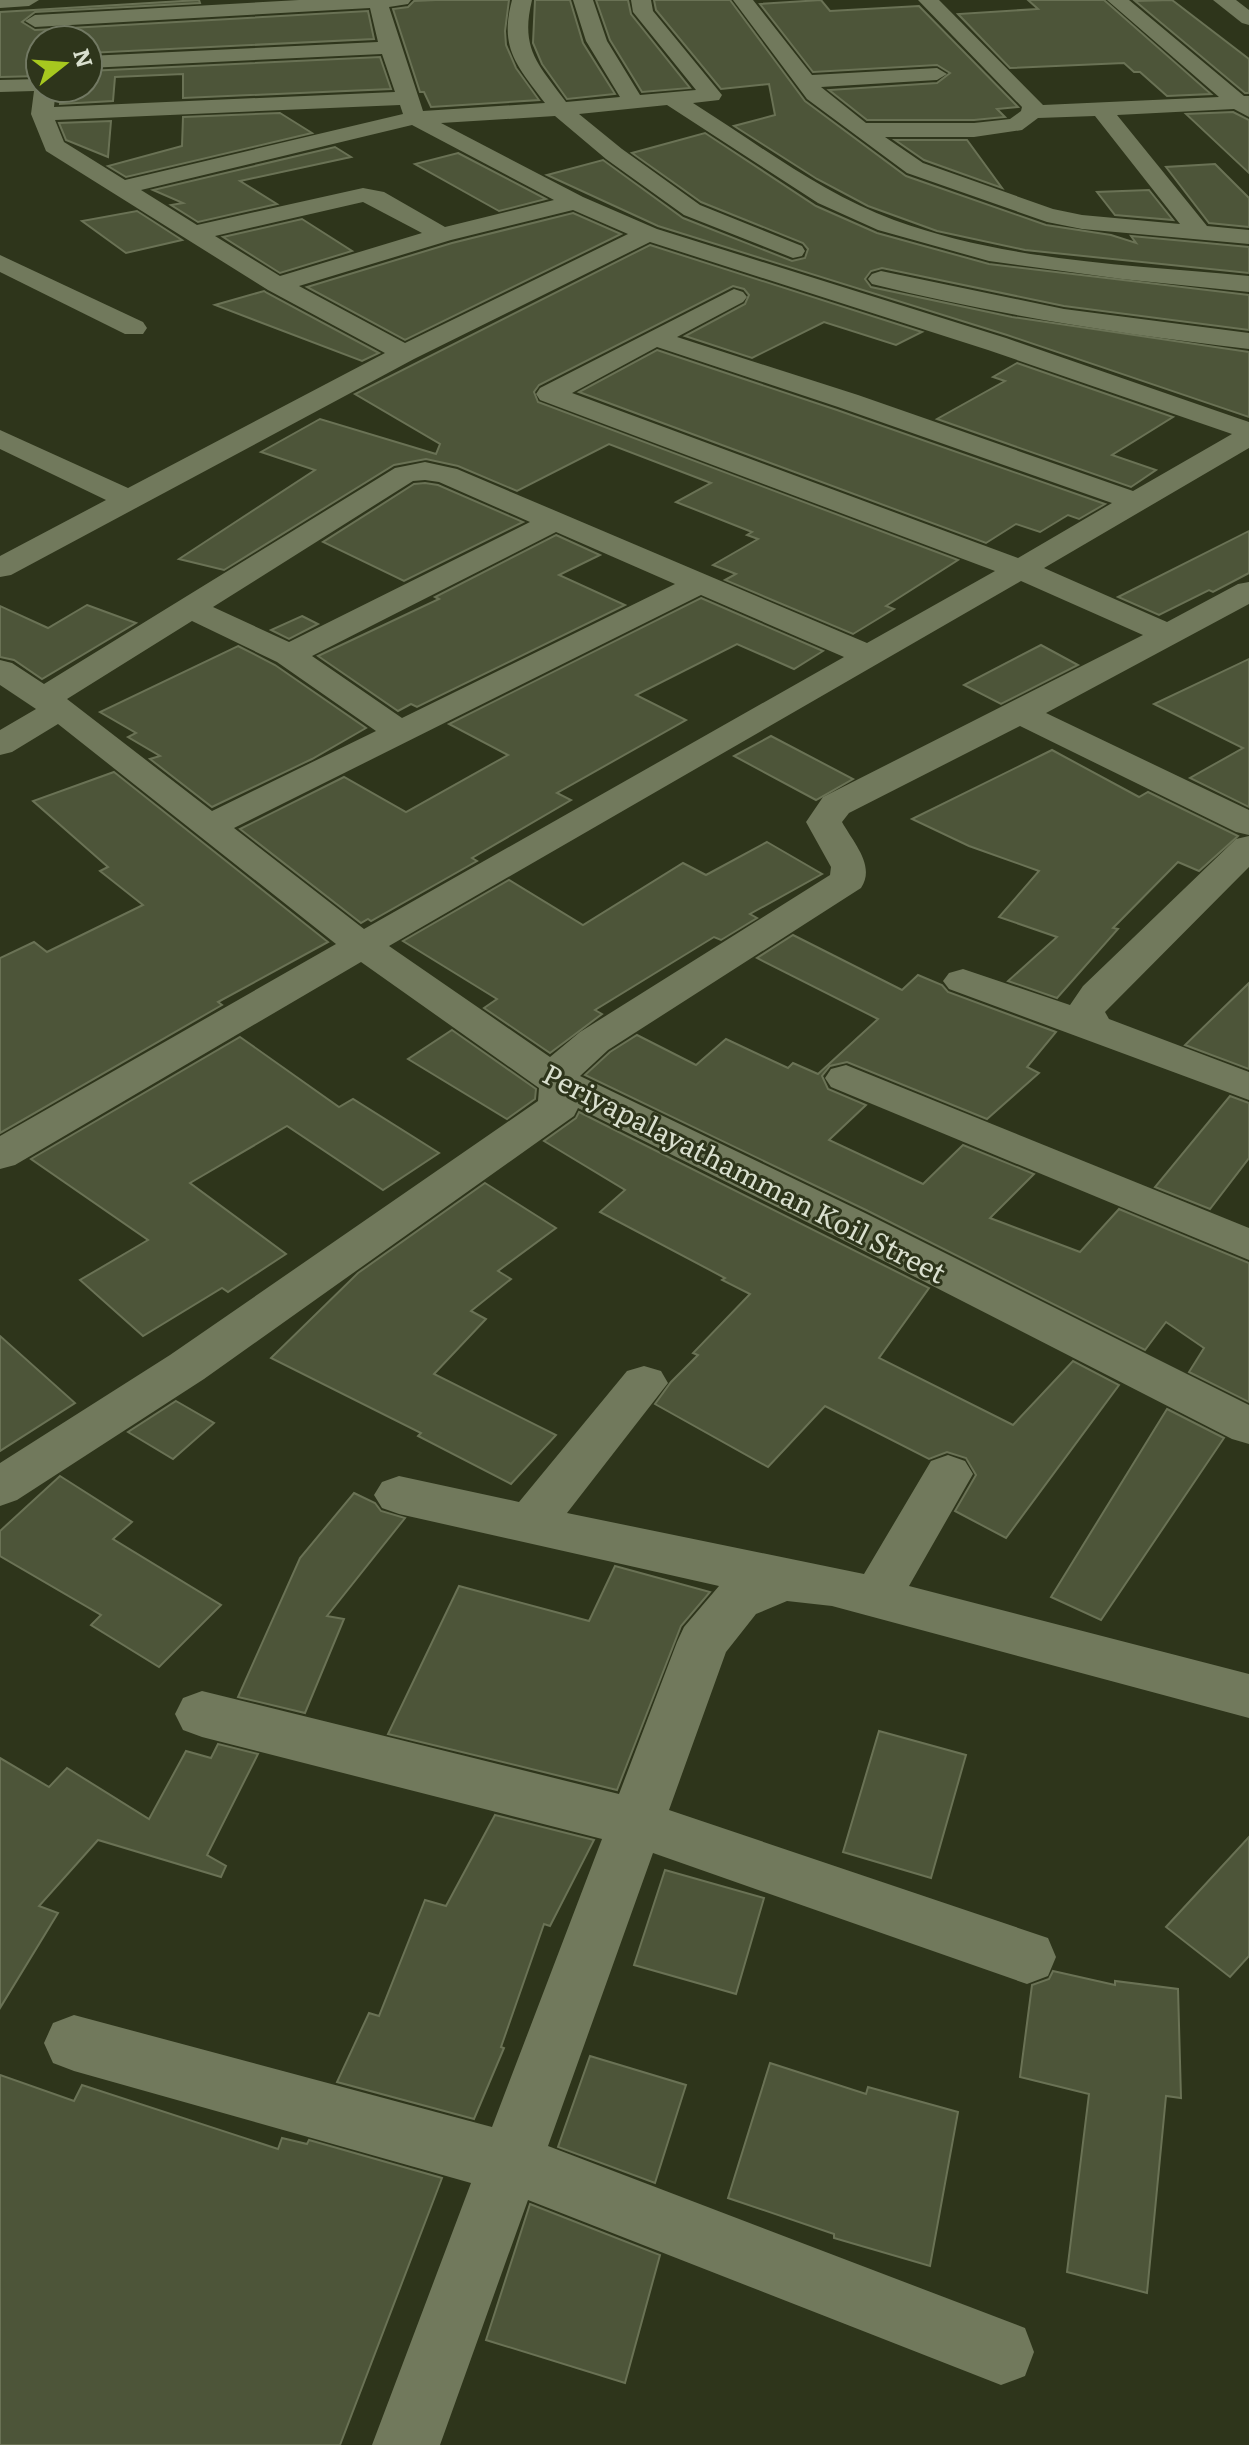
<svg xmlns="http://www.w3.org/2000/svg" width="1249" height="2445" font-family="Literata,serif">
<rect width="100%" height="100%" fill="#2e351b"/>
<g fill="#4d5539" stroke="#6a7255" stroke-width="2">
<polygon points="199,0 200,3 35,12 22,22 35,30 368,11 374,39 88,53 88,40 40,40 40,76 0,77 0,12"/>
<polygon points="436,0 509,0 505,31 506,45 516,68 539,100 431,107 424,92 420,92 393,9 408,7 414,1"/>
<polygon points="535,0 570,0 583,43 615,94 567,99 542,64 533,43"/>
<polygon points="596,0 628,0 631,14 690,88 642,92 610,40"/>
<polygon points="654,0 730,0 805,101 906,176 1046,225 1111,235 1136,243 1131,236 1249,247 1249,273 1025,250 937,231 868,206 817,179 734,126 775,115 769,84 721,89 656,10"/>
<polygon points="821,0 830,11 919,6 1018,107 997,109 1005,117 974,120 867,120 829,90 937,83 950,73 937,65 813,72 760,4"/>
<polygon points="1028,0 1104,0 1211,94 1167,96 1140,72 1134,72 1124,63 1010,68 958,14 1038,9"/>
<polygon points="1172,0 1249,59 1249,93 1245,93 1135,1"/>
<polygon points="380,57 391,89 183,98 183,74 115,77 113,101 60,104 62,88 88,88 88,71"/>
<polygon points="1233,112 1249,120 1249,173 1186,114"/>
<polygon points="280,113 312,133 126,177 108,166 182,146 183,117"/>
<polygon points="111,121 108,157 66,140 59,123"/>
<polygon points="705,133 816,206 877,233 989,264 1249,295 1249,330 1064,306 882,268 871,271 865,279 871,287 1012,317 1249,352 1249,417 1007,335 658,226 547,175 603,160 683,218 792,261 805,258 808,249 803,243 701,202 632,153"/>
<polygon points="895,140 967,140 1002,188 924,160"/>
<polygon points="335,147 351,157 240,181 277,204 198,222 171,205 183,203 153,190"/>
<polygon points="458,153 546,199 499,211 415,164"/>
<polygon points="1215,164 1249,198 1249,227 1209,223 1166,167"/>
<polygon points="1149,190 1173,220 1115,215 1097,192"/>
<polygon points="137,211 182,240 126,253 82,221"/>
<polygon points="573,213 621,234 405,340 307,287 452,243"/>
<polygon points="302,219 352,251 280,273 223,237"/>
<polygon points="650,245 922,332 896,345 824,322 752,358 685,336 745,304 749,295 744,289 733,286 539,385 534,392 538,402 958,560 886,606 894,609 853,634 725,580 736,574 713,565 758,539 747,535 752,532 676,502 711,483 609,444 517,491 458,466 426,459 394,465 224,570 179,559 315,470 261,452 320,419 436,454 440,444 355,394"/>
<polygon points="264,291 267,293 379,353 362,361 215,305"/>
<polygon points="657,350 837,410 1105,504 1079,519 1068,515 1040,532 1016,524 986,543 579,392"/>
<polygon points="1017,363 1173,417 1112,455 1156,470 1131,487 937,419 1005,381 993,377"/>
<polygon points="425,483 438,485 523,522 404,581 323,542 414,484"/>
<polygon points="1249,531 1249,573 1213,592 1209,590 1159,615 1118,597"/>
<polygon points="556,535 600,555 559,575 625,605 417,707 411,704 398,711 318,656 439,599 435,597"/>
<polygon points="701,598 823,651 794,669 737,644 636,695 686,720 557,793 571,800 472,858 477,861 371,921 368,919 361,923 240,829 344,777 406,812 508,755 449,724"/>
<polygon points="87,605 136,623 42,679 14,660 0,657 0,606 48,628"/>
<polygon points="302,616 318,624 289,639 271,630"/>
<polygon points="1041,645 1078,665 1001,704 964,685"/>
<polygon points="238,646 275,665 366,728 312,759 212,807 150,759 160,756 128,737 136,733 100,712"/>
<polygon points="1249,659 1249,807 1190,778 1243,748 1154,704"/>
<polygon points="771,736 853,779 816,800 734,756"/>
<polygon points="1052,750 1139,797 1148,792 1238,836 1199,871 1178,862 1113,928 1118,929 1057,998 1008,981 1057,937 999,917 1039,871 969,846 912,819"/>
<polygon points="114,772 328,942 218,1002 222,1005 0,1133 0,958 34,942 47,952 143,905 100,871 108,867 33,801"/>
<polygon points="767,842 822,874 750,914 757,918 721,940 714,937 595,1010 602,1014 550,1053 484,1008 497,999 403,941 509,880 583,925 683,863 706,875"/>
<polygon points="793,935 902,990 918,975 942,985 948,992 1056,1032 1027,1067 1039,1073 987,1119 847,1062 830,1066 822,1076 828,1089 866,1105 829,1140 923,1184 963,1145 1034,1174 990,1218 1080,1252 1119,1209 1249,1263 1249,1402 1189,1372 1204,1348 1166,1322 1145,1350 866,1210 585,1075 610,1052 637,1035 696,1065 726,1039 788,1068 793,1063 818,1074 878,1019 757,958"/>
<polygon points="1249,983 1249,1069 1185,1045"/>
<polygon points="452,1030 536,1089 535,1099 507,1119 408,1059"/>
<polygon points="240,1037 339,1107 353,1099 439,1153 383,1190 287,1126 190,1183 286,1254 228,1292 222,1288 143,1336 80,1280 148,1240 31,1159"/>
<polygon points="1230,1096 1249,1103 1249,1158 1210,1209 1155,1187"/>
<polygon points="579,1112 929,1288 879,1358 1013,1425 1073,1361 1119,1385 1006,1538 955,1511 976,1475 966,1458 947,1452 929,1459 825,1406 768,1467 655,1404 671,1382 698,1355 693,1353 750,1294 722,1280 725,1278 600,1212 625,1190 544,1141 576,1118"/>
<polygon points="485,1183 556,1228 498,1271 511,1279 471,1311 486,1319 434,1374 556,1435 511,1484 418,1436 421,1433 271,1358 358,1273"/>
<polygon points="0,1336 75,1403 0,1451"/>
<polygon points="176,1401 214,1423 173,1459 128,1432"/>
<polygon points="1167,1409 1224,1438 1101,1620 1051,1597"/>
<polygon points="60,1476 132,1522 113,1539 221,1605 159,1667 91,1625 101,1615 0,1556 0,1531"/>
<polygon points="354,1493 375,1503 381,1511 405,1518 327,1616 344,1619 305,1713 238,1697 300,1558"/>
<polygon points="615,1566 710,1592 681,1626 617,1790 388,1734 459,1586 589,1621"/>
<polygon points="879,1731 966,1755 931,1878 843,1852"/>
<polygon points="218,1744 258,1754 207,1855 226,1866 221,1877 98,1840 39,1906 58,1913 0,2008 0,1758 49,1787 67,1768 149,1819 186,1751 211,1758"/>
<polygon points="495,1815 594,1840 550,1926 544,1924 501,2047 504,2048 474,2119 337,2082 369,2013 379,2016 425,1900 446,1906"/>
<polygon points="1249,1837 1249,1956 1230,1977 1166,1927"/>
<polygon points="665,1870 764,1898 736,1994 634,1965"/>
<polygon points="1053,1971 1115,1985 1115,1981 1178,1989 1181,2098 1166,2096 1147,2293 1067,2272 1089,2094 1020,2077 1032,1985 1049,1979"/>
<polygon points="590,2056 686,2085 655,2183 558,2147"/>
<polygon points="770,2063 866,2094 868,2087 958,2112 930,2266 834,2238 834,2234 728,2198"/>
<polygon points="0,2075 74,2101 82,2085 278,2149 282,2138 307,2144 309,2140 442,2178 340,2445 0,2445"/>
<polygon points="530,2204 660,2255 625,2383 486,2340"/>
</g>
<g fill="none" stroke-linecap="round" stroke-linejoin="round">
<g fill="#71795c" fill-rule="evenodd">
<polygon points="0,0 39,0 29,6 0,8"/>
<path d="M299 0H411L408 4 389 7 423 111 545 103C517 65 499 49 512 0H532C520 49 538 64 566 102L620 97 586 41 573 0H593L607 41 640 95 696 90 633 12 631 0H651L653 11 722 95 719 100 693 103C758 144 821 193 894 220 1006 261 1131 265 1249 276V292L1122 279 989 261 878 230 818 203 667 105 579 114 622 149 700 205 802 246 805 251 802 256 793 258 684 215 606 159 555 116 441 123 583 197 657 229 1006 338 1249 422V448L1044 568 1167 622 1238 584 1249 582V604L1046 713 1249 810V835L1236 832 1020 726 849 813 842 822C853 842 876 866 861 888L608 1050 580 1076 865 1213 1249 1405V1444L1232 1439 833 1235 578 1108 574 1116 204 1379 17 1500 0 1506V1463L170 1355 538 1101 539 1088 361 962 15 1165 0 1169V1136L336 944 58 724 12 752 0 755V730L36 709 0 685V660L12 663 44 684 395 468 425 462 457 469 867 643 995 571 540 400 536 394 540 388 734 289 743 292 747 297 743 302 677 337 858 395 1133 491 1232 434 988 350 650 242 414 359 11 575 0 577V556L106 500 0 449V430L128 488 385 353 268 290 46 151 31 114 34 91 0 92V80L40 79V88H56L54 107 395 92 382 54 88 68V56L378 42 370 8 35 27 25 21 35 15ZM400 105 403 114 125 180 64 142 55 120ZM412 125 554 200 445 227 384 192 363 188 197 225 141 190ZM363 202 422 233 280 276 215 236ZM573 210 628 234 405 343 299 286 451 240ZM657 347 838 407 1112 503 1018 558 572 393ZM425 480 439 482 530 522 289 642 213 607 413 481ZM556 532 675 584 402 718 312 656ZM1021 581 1143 635 823 797 806 822 831 867 830 875 580 1032 550 1057 389 946ZM701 595 844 657 364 929 234 828ZM192 621 277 662 376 731 212 811 67 699Z"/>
<path d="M733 0H753L812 75 937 68 947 74 937 80 821 87 866 123H974L1010 119 1021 111 1022 107 918 0H939L1043 105 1219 97 1107 0H1129L1244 96H1249V117L1234 109 1117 115 1207 226 1249 230V244L1082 229 1047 222 907 173 807 99ZM1095 116 1180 224 1082 215 1053 209 923 163 885 137H974L1022 130 1038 118Z"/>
<polygon points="1213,0 1236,0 1249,10 1249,25 1242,23"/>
<polygon points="0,255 143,322 147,328 143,334 125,334 0,272"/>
<path d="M881 271 1064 309 1249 333V349C1122 334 996 315 872 284L868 279 872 274Z"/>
<polygon points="1249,836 1249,867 1105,1012 1109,1019 1249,1072 1249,1100 949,989 943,981 949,973 963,969 1070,1005 1083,986 1236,839"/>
<polygon points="846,1065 1249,1228 1249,1260 831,1087 825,1078 831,1069"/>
<polygon points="644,1366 661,1371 668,1383 567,1513 864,1574 931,1461 948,1455 965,1461 973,1474 909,1586 1249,1674 1249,1718 832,1606 787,1601 756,1614 726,1652 669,1810 1048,1938 1056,1957 1048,1976 1027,1984 653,1853 548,2146 1025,2328 1034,2352 1025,2376 1001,2385 528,2200 440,2445 372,2445 471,2183 74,2071 53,2063 44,2043 53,2023 74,2015 492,2127 602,1839 202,1737 183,1730 175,1714 183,1698 202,1691 619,1794 677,1642 684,1627 719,1586 399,1514 382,1508 374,1495 382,1482 399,1476 519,1502 627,1371"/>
</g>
</g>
<g text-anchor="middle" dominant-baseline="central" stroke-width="6" stroke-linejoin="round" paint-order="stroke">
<g font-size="28" fill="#d9dfce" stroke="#2e351b">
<text transform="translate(745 1172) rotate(27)">Periyapalayathamman Koil Street</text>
</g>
</g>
<g transform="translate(64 64) rotate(73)"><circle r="38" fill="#2e351b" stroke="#727963" stroke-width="2"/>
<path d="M0-6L14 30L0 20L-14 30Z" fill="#a7c81f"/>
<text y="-12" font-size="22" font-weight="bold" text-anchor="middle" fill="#d9dfce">N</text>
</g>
</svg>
